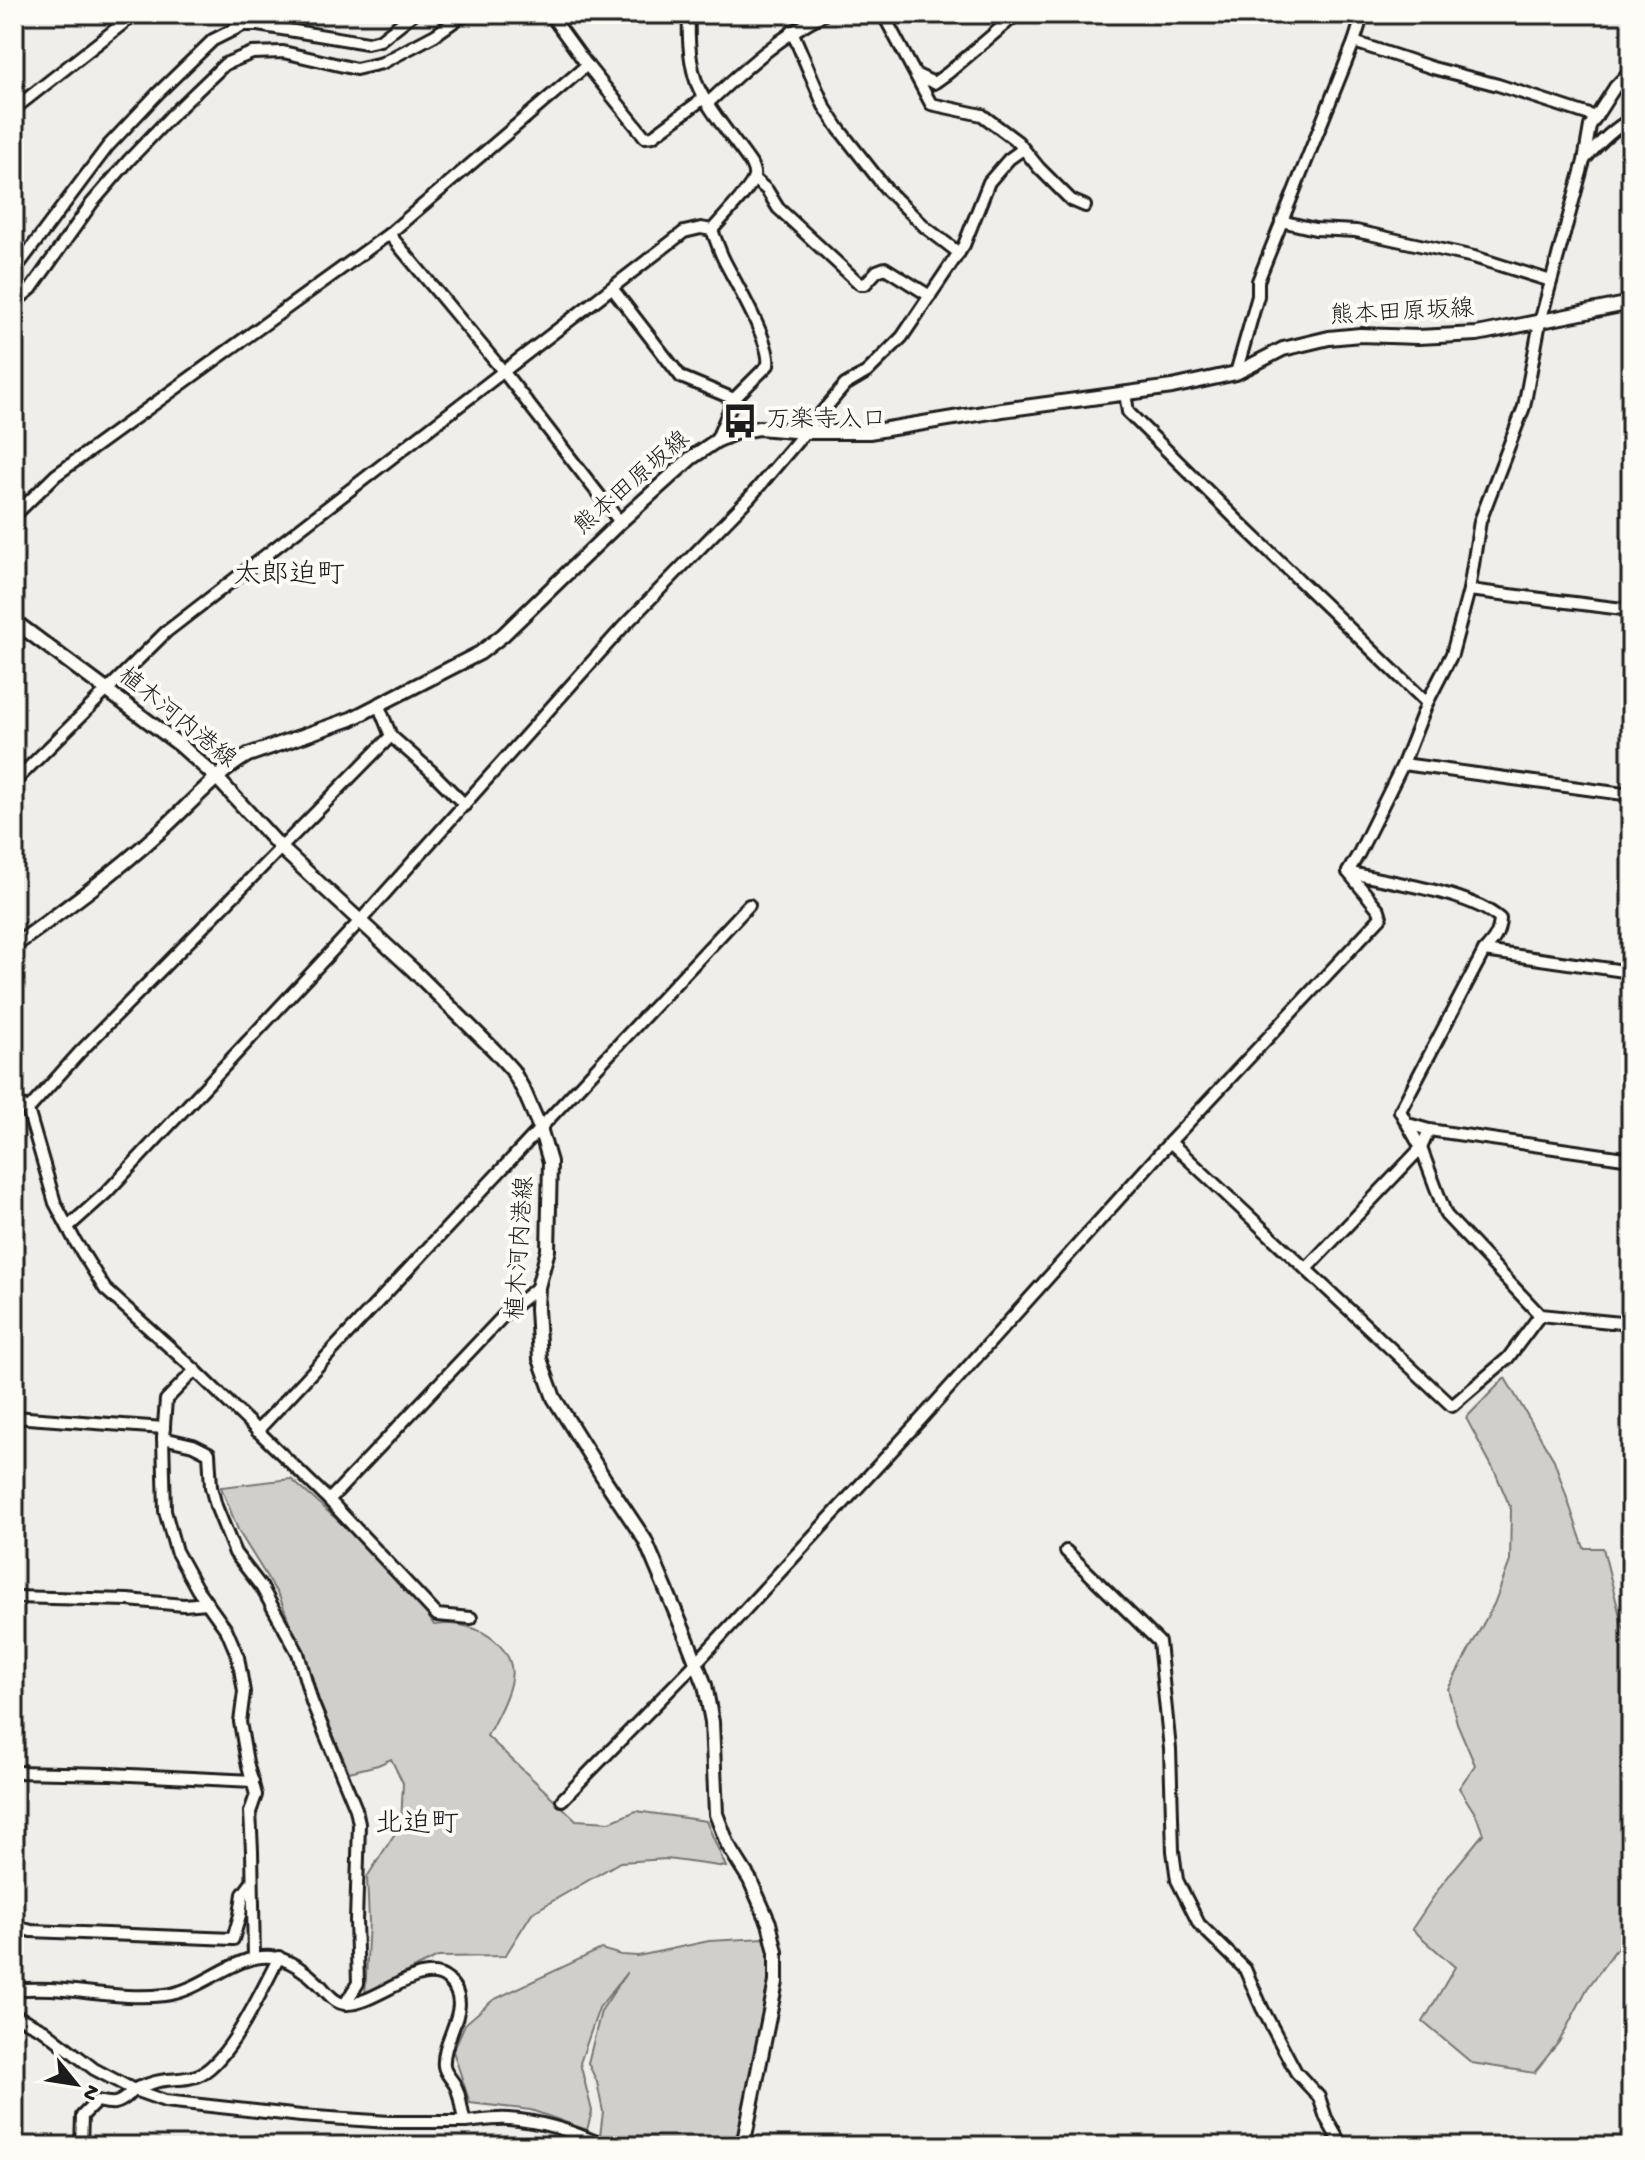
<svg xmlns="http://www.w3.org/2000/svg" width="1645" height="2160" font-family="'Gochi Hand','Klee One',sans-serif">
<rect width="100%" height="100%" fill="#f0eeea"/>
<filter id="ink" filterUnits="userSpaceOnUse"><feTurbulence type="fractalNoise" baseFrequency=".0125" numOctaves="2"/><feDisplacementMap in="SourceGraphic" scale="16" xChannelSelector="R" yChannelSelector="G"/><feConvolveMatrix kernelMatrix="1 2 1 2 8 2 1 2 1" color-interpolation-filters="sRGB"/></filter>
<g filter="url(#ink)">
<g fill="#d0cfcc" stroke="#767674" stroke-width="2">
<polygon points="1505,1378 1554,1460 1584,1548 1603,1548 1622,1624 1631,1643 1631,1929 1587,1989 1559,2042 1534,2073 1472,2063 1423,2022 1455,1967 1412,1929 1442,1884 1483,1834 1476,1815 1459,1788 1475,1765 1457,1723 1448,1689 1494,1604 1510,1561 1511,1509 1496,1474 1466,1418"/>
<path d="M291 1479 341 1523 408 1585 434 1625C442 1624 451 1623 459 1625 488 1629 519 1653 510 1684 506 1702 495 1720 487 1736L576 1820 610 1822 636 1811 706 1821 726 1867 667 1859 620 1862 532 1913 505 1956 438 1957 398 1976 365 1998 369 1921 367 1877 401 1824 403 1783 391 1759 378 1765 349 1772 318 1698 280 1598 239 1532 221 1487Z"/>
<polygon points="764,1938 776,1982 746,2146 618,2146 600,2136 603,2112 597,2082 588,2063 601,2011 627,1972 599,2008 580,2063 592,2111 587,2130 531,2110 470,2103 453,2051 465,2024 493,2000 601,1949 621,1955 638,1956 709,1941"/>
</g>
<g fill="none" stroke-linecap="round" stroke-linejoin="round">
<g stroke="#1c1c1c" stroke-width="16">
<g id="minor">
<polyline points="550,14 587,65 645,137 653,136 704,98"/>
<path d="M689 14C688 37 689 62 697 84 706 107 736 142 751 164 753 168 755 172 754 177 752 188 721 219 712 230"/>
<polyline points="883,14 931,104 982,115 1018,142 1039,168 1071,200 1085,206"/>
<polyline points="792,31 824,106 839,129 887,190 925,227 959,253"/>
<polyline points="1354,42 1433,68 1498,85 1596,117"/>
<path d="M1631 70 1615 87 1590 126 1584 161 1540 322 1524 407 1480 521 1469 590 1452 654 1427 703 1403 764 1359 853 1348 872C1390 883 1468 891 1500 919 1499 934 1494 940 1484 951L1400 1111 1421 1148 1446 1215 1540 1315 1631 1324"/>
<polyline points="917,75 934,83 948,73 1017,14"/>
<path d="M708 103C744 69 780 36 824 14"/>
<polyline points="14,109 135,14"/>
<path d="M1585 159C1598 144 1613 129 1631 119"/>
<polyline points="754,179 767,190 778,208 860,284 865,284 877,271 885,268 930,296"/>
<polyline points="1281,221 1315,229 1356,231 1474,257 1551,281"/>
<path d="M712 230C716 240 719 250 724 260 735 282 772 344 768 365L734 399 716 441"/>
<polyline points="389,234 503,371 620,522"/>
<polyline points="14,271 108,146 159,92 213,40 243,25 258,25 367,43 380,40 413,14"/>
<polyline points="612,288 681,377 734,399"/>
<polyline points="14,303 31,289 92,203 129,160 172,115 225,64 252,53 283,52 356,69 382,63 435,35 459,18 469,14"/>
<polyline points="1236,373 1258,296 1258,281 1354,42 1363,14"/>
<polyline points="1125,393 1128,412 1242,525 1427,703"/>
<polyline points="14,516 56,475 389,234 587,65"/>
<polyline points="1469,590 1631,610"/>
<polyline points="378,704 391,736 431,771 465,805"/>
<polyline points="1403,764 1631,795"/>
<polyline points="14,782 166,632 684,232 701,228 712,230"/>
<polyline points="1484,951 1631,972"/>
<polyline points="14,1100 28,1110 55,1203 75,1241 105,1289 195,1370 329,1500 507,1312 538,1287"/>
<polyline points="28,1110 79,1053 391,736"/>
<polyline points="1408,1124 1429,1130 1631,1159"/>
<polyline points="1170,1142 1452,1406 1508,1358 1540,1315"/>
<polyline points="68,1227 106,1193 360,921 622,628 750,497 845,385 867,372 902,337 964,245 989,182 1009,159 1023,149"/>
<polyline points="1306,1269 1421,1148 1429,1130"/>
<polyline points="195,1370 166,1400 163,1438 193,1445 209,1453 211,1487 216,1506 235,1553 262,1588 298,1653 312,1702 356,1809 359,1824 356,1921 358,1983 345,2004"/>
<polyline points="14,1417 164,1428"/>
<polyline points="257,1431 749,905"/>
<polyline points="163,1438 165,1511 176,1551 197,1589 227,1631 238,1657 244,1692 240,1722 247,1762 256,1795 250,1812 252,1851 254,1958"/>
<polyline points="329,1500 437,1615 471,1618"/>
<polyline points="1066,1551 1159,1642 1170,1749 1173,1851 1177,1880 1199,1924 1245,1969 1262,2008 1296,2072 1319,2097 1326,2118 1342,2146"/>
<polyline points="14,1597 128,1600 184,1605 207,1603"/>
<polyline points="14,1772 110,1774 253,1781"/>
<polyline points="562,1800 696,1663 922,1418 1170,1142 1381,917 1379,910 1348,872"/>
<polyline points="14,1926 31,1931 233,1939 240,1915 243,1894 252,1882"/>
<path d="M14 1990C64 1984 114 2001 165 1995 203 1991 235 1953 272 1957 288 1958 308 1973 319 1984 327 1992 334 2004 347 2004 377 2004 423 1957 448 1980 476 2006 441 2037 444 2066 445 2074 453 2080 456 2087 461 2097 461 2111 465 2122 479 2121 494 2118 508 2119 541 2121 575 2132 605 2146"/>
<polyline points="14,2015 44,2030 94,2069 134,2090 165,2101 301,2116 389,2122 465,2122"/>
<path d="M81 2146 82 2116 97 2101C102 2102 110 2104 115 2103 125 2101 128 2094 135 2089 140 2086 147 2085 152 2083 167 2077 186 2082 201 2074 231 2058 263 1988 279 1957"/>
</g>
</g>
<g stroke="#1c1c1c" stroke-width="18">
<g id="major">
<polyline points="14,621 180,745 217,778 281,848 412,969 494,1050 512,1070 524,1091 540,1128 550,1162 548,1250 538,1287 537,1309 540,1359 554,1398 605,1480 645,1540 687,1639 705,1685 712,1722 716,1814 728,1845 750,1880 769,1923 776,1952 776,1982 743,2146"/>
<path d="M14 946C62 911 111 876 155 836 184 811 216 773 248 755L351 719 480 653 503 635 620 522 691 458 716 441 737 432 759 428 805 432H869L1002 410 1172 387 1236 373 1283 349 1329 338 1360 335 1418 337 1477 334 1631 303"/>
</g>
</g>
<use href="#minor" stroke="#fdfcf7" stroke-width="10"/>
<use href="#major" stroke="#fdfcf7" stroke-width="12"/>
</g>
</g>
<defs>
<g id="bus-bare" transform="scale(2.76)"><path d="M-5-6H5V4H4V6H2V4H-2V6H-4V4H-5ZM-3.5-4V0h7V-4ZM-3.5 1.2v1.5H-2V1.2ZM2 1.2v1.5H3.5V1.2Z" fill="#1c1c1c" stroke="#fdfcf7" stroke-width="2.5" paint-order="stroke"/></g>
</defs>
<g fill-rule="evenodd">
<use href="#bus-bare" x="740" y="421"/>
</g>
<g text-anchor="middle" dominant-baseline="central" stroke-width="8" stroke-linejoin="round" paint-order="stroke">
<g font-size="24" fill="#1c1c1c" stroke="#fdfcf7">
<text transform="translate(1402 314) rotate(-3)">熊本田原坂線</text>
<text transform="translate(633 484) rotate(-41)">熊本田原坂線</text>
<text transform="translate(176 719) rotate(39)">植木河内港線</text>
<text transform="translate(522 1248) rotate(-86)">植木河内港線</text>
</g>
<g font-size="24" fill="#1c1c1c" stroke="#fdfcf7" text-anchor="start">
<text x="766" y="421">万楽寺入口</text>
</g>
<g font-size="28" fill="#1c1c1c" stroke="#fdfcf7">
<text x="289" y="576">太郎迫町</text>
<text x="417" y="1825">北迫町</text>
</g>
</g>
<rect width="1645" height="2160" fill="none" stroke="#fdfcf7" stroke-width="48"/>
<rect x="24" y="24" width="1597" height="2112" fill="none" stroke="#1c1c1c" stroke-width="3" filter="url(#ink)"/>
<g transform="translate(76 2084) rotate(120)" stroke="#fdfcf7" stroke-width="6" paint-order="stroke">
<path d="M0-6L14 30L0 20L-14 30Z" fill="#1c1c1c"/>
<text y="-12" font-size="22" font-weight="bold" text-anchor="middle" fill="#1c1c1c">N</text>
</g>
</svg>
